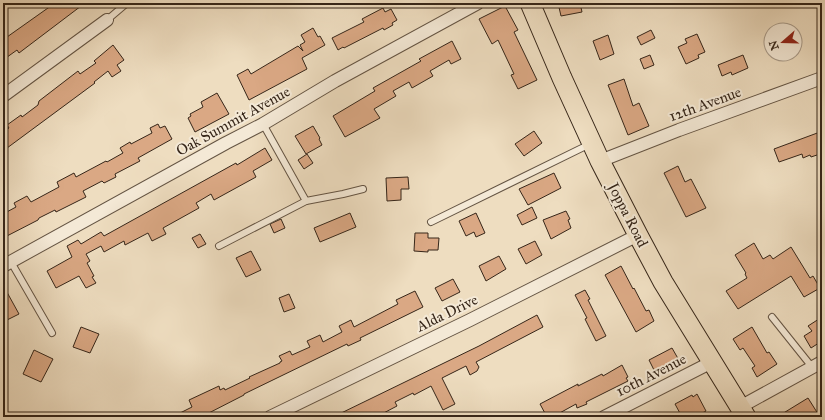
<svg xmlns="http://www.w3.org/2000/svg" width="825" height="420" font-family="'IM FELL Great Primer',serif">
<rect width="100%" height="100%" fill="#eeddc0"/>
<filter id="stains"><feTurbulence type="fractalNoise" baseFrequency=".005" numOctaves="4"/><feColorMatrix values="0 0 0 0 .2 0 0 0 0 .09 0 0 0 0 .02 0 0 0 .5 -.17"/></filter>
<radialGradient id="worn" r=".72"><stop offset=".6" stop-color="#630" stop-opacity="0"/><stop offset="1" stop-color="#630" stop-opacity=".3"/></radialGradient>
<g fill="#daa884" stroke="#362619">
<polygon points="55,3 85,3 19,53 17,50 3,60 3,42 8,38 7,37"/>
<polygon points="558,3 580,3 582,12 561,16"/>
<polygon points="505,6 518,30 514,32 537,80 518,89 511,75 514,74 498,40 492,44 479,19"/>
<polygon points="383,8 385,12 391,9 397,20 392,23 393,25 384,30 383,28 344,48 343,47 338,50 332,38 364,22 362,19"/>
<polygon points="313,28 318,37 320,36 325,45 302,58 307,69 249,100 237,75 248,69 251,74 298,46 303,51 300,45 305,42 301,35"/>
<polygon points="651,30 655,38 641,45 637,37"/>
<polygon points="697,34 705,52 698,55 699,58 686,64 678,47 687,43 685,39"/>
<polygon points="608,35 614,54 600,60 593,41"/>
<polygon points="452,41 461,59 451,64 449,60 430,71 433,76 412,88 409,82 393,91 396,96 374,109 380,118 345,137 333,116 375,91 373,88 421,61 419,59"/>
<polygon points="113,45 124,60 117,65 121,71 112,77 108,71 94,82 95,83 3,151 3,132 9,128 7,125 21,115 22,117 38,105 39,101 78,71 80,74 96,63 94,61"/>
<polygon points="650,55 654,65 644,69 640,59"/>
<polygon points="743,55 748,68 732,75 731,72 722,76 718,65"/>
<polygon points="624,79 633,106 639,103 649,126 628,135 608,85"/>
<polygon points="217,93 229,114 195,132 188,118 191,116 190,114 203,107 201,102"/>
<polygon points="158,124 160,128 165,126 172,139 138,158 140,161 115,174 116,177 104,183 102,181 83,191 86,197 56,212 55,210 39,218 38,220 3,238 3,214 16,207 14,203 27,196 31,202 59,187 57,182 74,173 76,177 106,161 107,162 123,153 120,148 130,142 131,144 152,133 150,128"/>
<polygon points="313,126 320,138 319,139 322,145 306,154 295,136"/>
<polygon points="534,131 542,143 524,156 515,144"/>
<polygon points="820,132 822,138 822,147 818,148 820,154 811,157 810,155 803,158 802,154 779,162 774,149"/>
<polygon points="265,148 272,160 253,171 256,177 214,200 211,194 196,203 199,208 163,228 166,234 152,241 148,233 125,245 124,241 104,252 101,246 86,254 90,261 87,263 94,276 92,277 96,283 86,288 79,276 56,288 47,271 72,257 67,246 78,240 81,244 101,232 104,236 236,163 237,165"/>
<polygon points="307,154 313,163 304,169 298,160"/>
<polygon points="678,166 685,182 691,179 706,208 686,217 664,173"/>
<polygon points="554,173 561,188 528,205 519,189"/>
<polygon points="408,177 409,189 401,189 401,200 387,201 386,178"/>
<polygon points="532,207 537,218 522,225 517,215"/>
<polygon points="566,211 570,219 568,220 571,228 551,239 543,220"/>
<polygon points="350,213 356,227 320,242 314,228"/>
<polygon points="476,213 485,233 476,237 474,232 466,236 459,221"/>
<polygon points="281,219 285,228 274,233 270,224"/>
<polygon points="415,233 428,233 428,238 439,238 438,250 428,250 428,252 414,251"/>
<polygon points="200,234 206,244 198,248 192,238"/>
<polygon points="535,241 542,255 526,264 518,249"/>
<polygon points="754,243 763,259 770,255 773,259 791,247 810,278 813,276 820,288 804,297 791,276 738,309 726,291 747,278 745,274 746,273 735,255"/>
<polygon points="251,251 261,270 246,277 236,258"/>
<polygon points="499,256 506,269 486,281 479,266"/>
<polygon points="621,266 633,289 634,288 646,311 649,310 654,321 636,332 605,275"/>
<polygon points="453,279 460,292 442,301 435,288"/>
<polygon points="3,285 19,314 7,320 3,313"/>
<polygon points="585,290 590,299 588,300 606,336 596,341 585,319 587,318 575,295"/>
<polygon points="415,291 423,307 360,338 361,340 348,346 347,344 244,394 244,395 201,417 172,417 192,407 189,400 219,386 220,390 224,388 225,390 250,378 249,377 280,363 280,362 282,361 279,356 290,351 292,355 310,347 307,341 320,335 323,342 342,332 339,326 351,320 354,327 398,304 396,300"/>
<polygon points="289,294 295,308 284,312 279,298"/>
<polygon points="537,315 543,327 476,362 479,367 477,371 470,375 466,366 442,378 455,404 443,410 431,386 414,395 413,393 395,402 397,406 376,417 333,417 479,346"/>
<polygon points="822,317 822,341 811,348 804,336 812,331 808,326"/>
<polygon points="81,327 99,334 90,353 73,347"/>
<polygon points="752,327 767,353 769,352 777,364 757,377 752,368 755,366 743,348 740,350 733,339"/>
<polygon points="672,348 680,362 656,374 649,360"/>
<polygon points="34,350 53,359 41,382 23,374"/>
<polygon points="622,365 628,377 626,378 628,381 586,402 587,404 577,408 576,404 556,415 555,414 547,417 540,404 578,384 578,386 602,374 603,376"/>
<polygon points="697,394 706,411 695,417 682,417 675,404 692,395 693,397"/>
<polygon points="808,398 820,417 777,417"/>
</g>
<g fill="none" stroke-linecap="round" stroke-linejoin="round">
<g stroke="#645443" stroke-width="8">
<g id="service">
<polyline points="107,20 127,3"/>
<polyline points="263,124 306,201 343,194 363,189"/>
<polyline points="431,222 590,144"/>
<polyline points="219,246 306,201"/>
<polyline points="11,262 52,333"/>
<polyline points="772,317 812,367"/>
</g>
</g>
<g stroke="#645443" stroke-width="14">
<g id="minor">
<polyline points="3,96 107,20"/>
<polyline points="600,161 679,130 822,78"/>
<polyline points="3,266 226,143 263,124 335,81 478,3"/>
<polyline points="740,407 822,362"/>
<polyline points="270,417 470,320 638,235"/>
<polyline points="604,417 712,362"/>
</g>
</g>
<g stroke="#362619" stroke-width="21">
<polyline id="primary" points="530,3 562,78 600,161 638,235 663,282 746,417"/>
</g>
<use href="#service" stroke="#f4e9d6" stroke-width="6"/>
<use href="#minor" stroke="#f4e9d6" stroke-width="12"/>
<use href="#primary" stroke="#eeddc0" stroke-width="19"/>
</g>
<g text-anchor="middle" dominant-baseline="central" stroke-width="4" stroke-linejoin="round" paint-order="stroke">
<g font-size="15" fill="#362619" stroke="#f4e9d6">
<text transform="translate(705 104) rotate(-20)">12th Avenue</text>
<text transform="translate(233 121) rotate(-29)">Oak Summit Avenue</text>
<text transform="translate(628 215) rotate(63)">Joppa Road</text>
<text transform="translate(447 313) rotate(-26)">Alda Drive</text>
<text transform="translate(651 375) rotate(-27)">10th Avenue</text>
</g>
</g>
<rect width="825" height="420" fill="none" stroke="#eeddc0" stroke-width="16"/>
<rect x="4" y="4" width="817" height="412" fill="none" stroke="#362619" stroke-width="2"/>
<rect x="8" y="8" width="809" height="404" fill="none" stroke="#362619"/>
<g transform="translate(783 42) rotate(250)"><circle r="19" fill="#f4e9d6" stroke="#a89b8a"/>
<path d="M0-3L7 15L0 10L-7 15Z" fill="#8f2418"/>
<text y="-6" font-size="11" font-weight="bold" text-anchor="middle" fill="#362619">N</text>
</g>
<rect width="100%" height="100%" filter="url(#stains)"/>
<rect width="100%" height="100%" fill="url(#worn)"/>
</svg>
